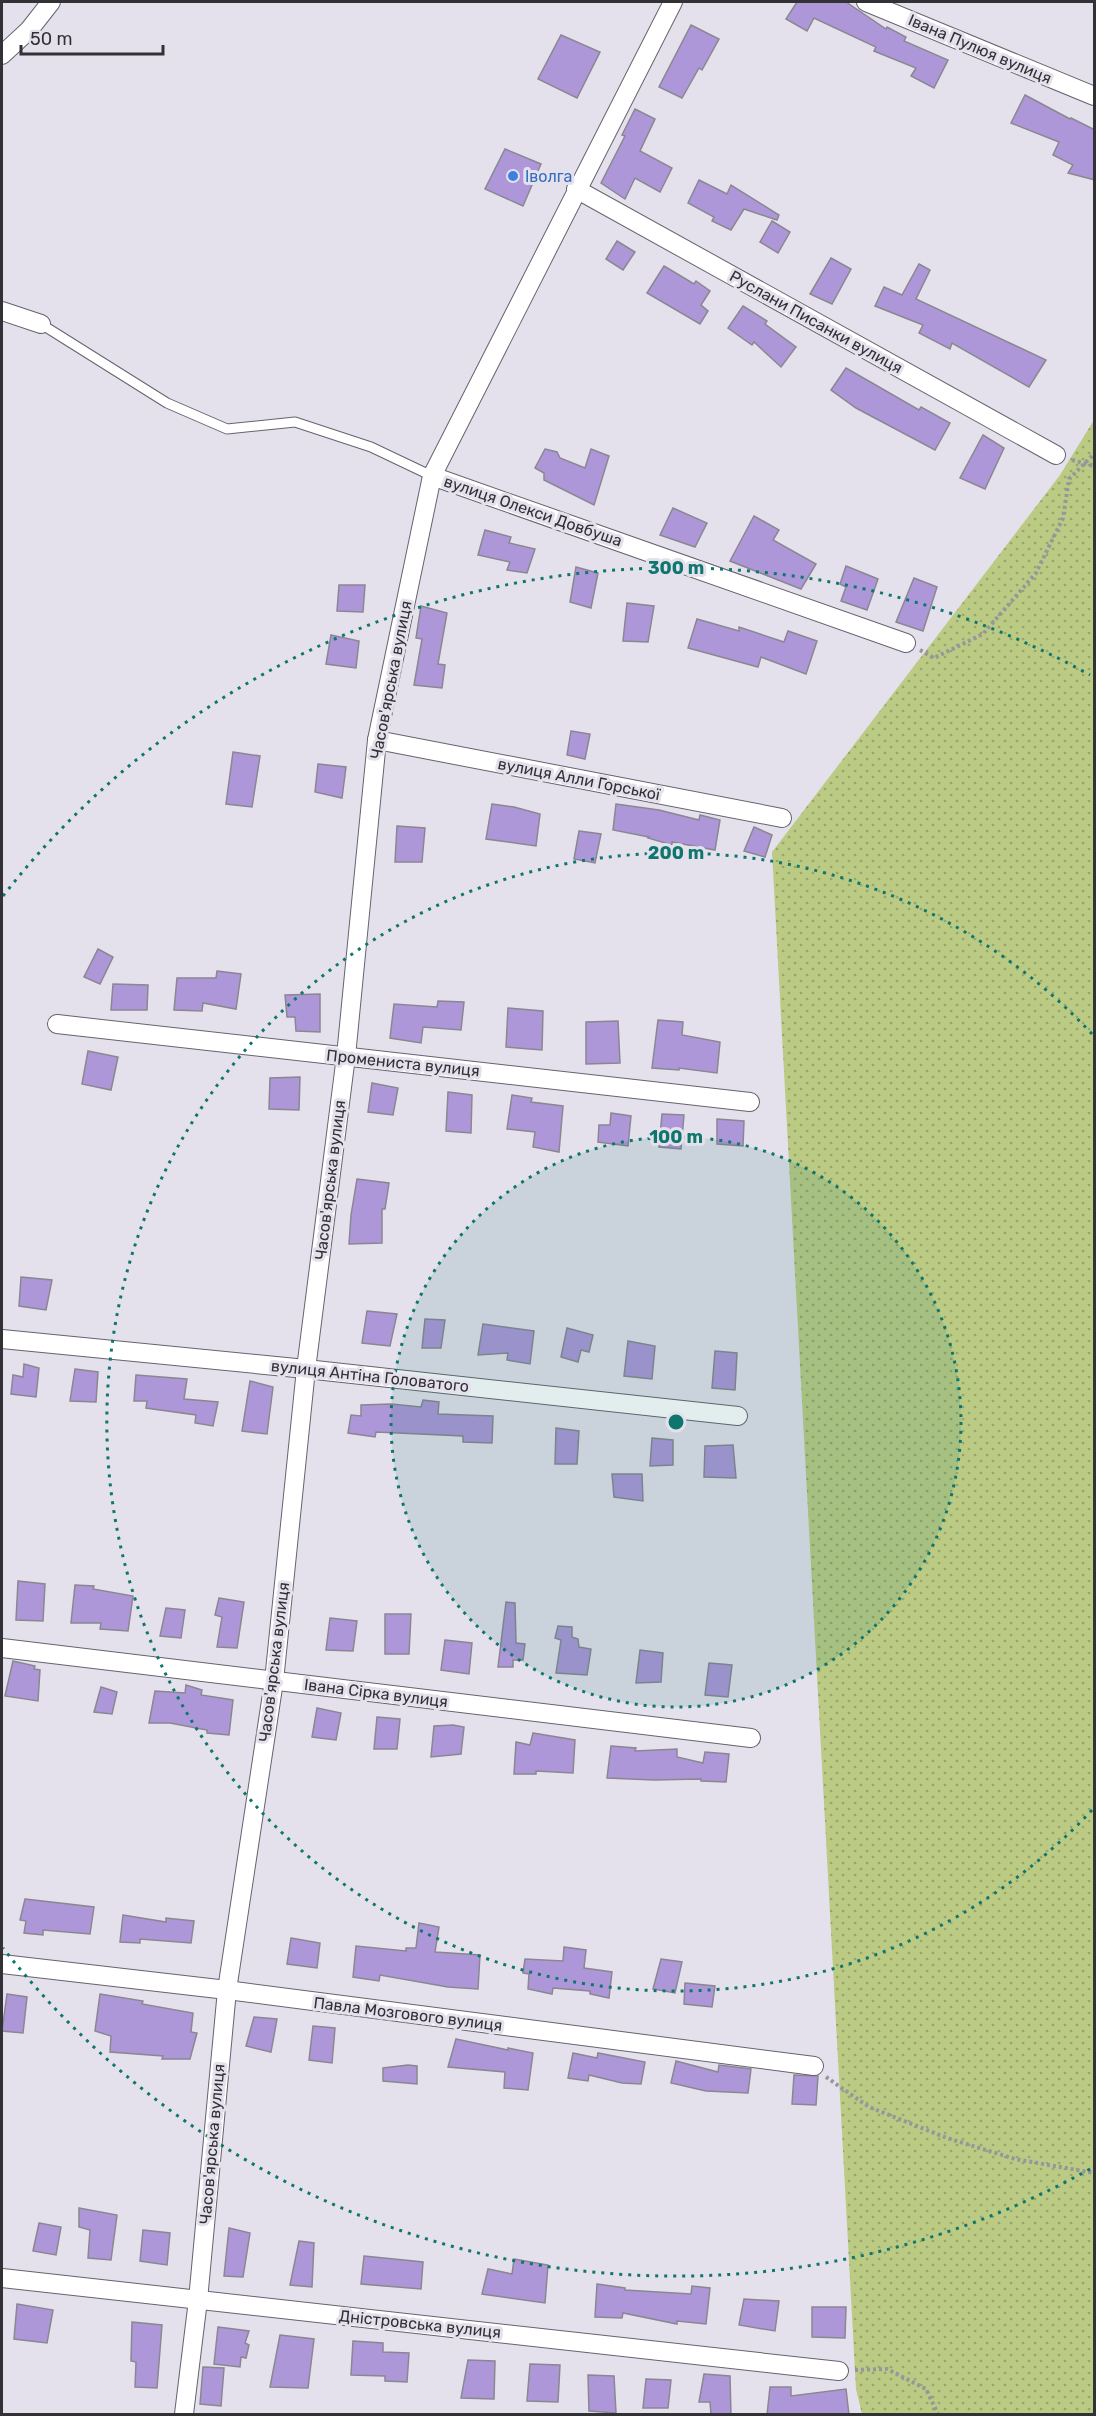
<svg xmlns="http://www.w3.org/2000/svg" width="1096" height="2416" font-family="Rubik,sans-serif">
<defs>
<pattern id="grass-dots" width="8" height="8" patternUnits="userSpaceOnUse" patternTransform="scale(1.5)"><rect width="8" height="8" fill="#bbcb84"/><path d="M2 2h.1M6 6h.1" fill="none" stroke="#99a56d" stroke-width="1.8" stroke-linecap="round"/></pattern>
</defs>
<rect width="100%" height="100%" fill="#e4e1ec"/>
<polygon fill="url(#grass-dots)" points="1094,420 1094,2414 862,2414 856,2389 772,852 1060,475"/>
<g fill="#ad97d9" stroke="#8a8791" stroke-width="1.5">
<polygon points="797,2 846,2 886,29 887,27 906,37 904,41 948,60 934,88 911,76 916,68 874,51 876,47 814,18 807,31 786,19"/>
<polygon points="691,25 719,39 702,70 699,68 682,98 659,87"/>
<polygon points="561,35 600,52 577,98 538,79"/>
<polygon points="1025,95 1070,119 1071,118 1095,130 1095,180 1068,173 1073,165 1053,155 1059,142 1011,123"/>
<polygon points="635,109 655,119 640,151 672,168 660,192 635,178 625,199 601,183 625,136 622,135"/>
<polygon points="505,149 541,164 523,206 485,189"/>
<polygon points="699,180 727,194 731,185 779,215 777,220 744,209 731,230 712,221 714,217 688,203"/>
<polygon points="772,221 790,232 778,253 760,242"/>
<polygon points="617,241 635,252 623,270 606,259"/>
<polygon points="831,258 851,269 832,304 810,294"/>
<polygon points="919,264 930,270 916,299 1046,360 1029,387 952,343 950,349 919,333 923,325 875,306 884,287 902,295"/>
<polygon points="664,266 694,284 696,281 710,291 701,305 708,311 700,324 647,293"/>
<polygon points="743,306 767,321 765,324 796,347 781,367 754,342 752,345 728,328"/>
<polygon points="846,368 919,410 921,407 950,423 935,450 856,408 831,390"/>
<polygon points="983,435 1004,448 985,489 960,478"/>
<polygon points="545,449 557,452 560,458 585,468 591,449 609,456 594,505 544,480 544,473 535,468"/>
<polygon points="673,508 707,523 695,547 660,535"/>
<polygon points="754,516 779,530 773,540 816,564 801,589 730,561"/>
<polygon points="485,530 511,537 509,543 535,549 527,573 507,570 510,562 478,555"/>
<polygon points="846,566 878,579 867,610 841,601 846,587 840,584"/>
<polygon points="576,567 598,573 591,608 570,602"/>
<polygon points="914,578 937,587 923,631 896,622"/>
<polygon points="339,585 365,585 363,612 337,611"/>
<polygon points="627,603 654,606 648,642 623,641"/>
<polygon points="421,606 447,613 438,664 445,665 442,688 414,685 422,639 416,638"/>
<polygon points="697,619 739,631 739,627 784,642 788,631 817,641 806,674 761,657 758,667 688,648"/>
<polygon points="331,635 359,641 356,668 326,664"/>
<polygon points="571,731 590,734 585,759 567,755"/>
<polygon points="233,752 260,756 252,807 226,804"/>
<polygon points="318,764 346,767 342,798 315,792"/>
<polygon points="492,804 514,807 540,814 536,846 486,839"/>
<polygon points="616,804 659,810 699,820 700,815 720,820 715,850 672,842 672,845 648,838 649,837 613,830"/>
<polygon points="397,826 425,828 422,862 395,862"/>
<polygon points="754,827 772,835 765,857 744,851"/>
<polygon points="579,831 601,834 595,863 574,859"/>
<polygon points="98,949 113,957 100,984 84,977"/>
<polygon points="217,971 241,974 236,1009 203,1003 202,1011 174,1010 177,978 216,978"/>
<polygon points="113,984 148,985 147,1010 111,1010"/>
<polygon points="320,994 320,1032 296,1031 295,1017 287,1017 285,995"/>
<polygon points="438,1001 464,1002 461,1030 423,1027 421,1043 390,1038 394,1004 437,1007"/>
<polygon points="508,1008 543,1011 542,1050 506,1047"/>
<polygon points="658,1020 683,1022 682,1035 720,1042 717,1073 679,1068 679,1070 652,1068"/>
<polygon points="618,1021 620,1063 586,1064 586,1022"/>
<polygon points="88,1051 118,1057 111,1090 82,1084"/>
<polygon points="300,1077 299,1110 269,1109 270,1078"/>
<polygon points="372,1083 398,1088 393,1115 368,1112"/>
<polygon points="448,1092 472,1095 471,1133 446,1131"/>
<polygon points="512,1095 532,1098 531,1102 563,1106 559,1152 533,1147 535,1132 507,1129"/>
<polygon points="611,1113 631,1116 628,1146 598,1142 599,1125 610,1125"/>
<polygon points="662,1114 684,1115 681,1149 659,1147"/>
<polygon points="717,1119 744,1121 743,1146 717,1144"/>
<polygon points="357,1179 389,1183 385,1209 382,1209 382,1243 349,1244 351,1215"/>
<polygon points="21,1277 52,1280 46,1310 19,1306"/>
<polygon points="367,1311 397,1314 390,1346 362,1343"/>
<polygon points="425,1319 445,1320 441,1348 422,1348"/>
<polygon points="483,1324 534,1331 530,1364 507,1360 508,1353 478,1355"/>
<polygon points="567,1328 593,1335 589,1352 581,1350 578,1362 561,1357"/>
<polygon points="628,1341 655,1346 652,1379 624,1376"/>
<polygon points="715,1351 737,1353 735,1390 712,1388"/>
<polygon points="24,1364 39,1368 36,1397 11,1394 13,1375 23,1377"/>
<polygon points="75,1369 98,1372 96,1402 70,1401"/>
<polygon points="136,1375 187,1379 184,1399 218,1402 213,1426 195,1423 196,1415 146,1408 147,1401 134,1401"/>
<polygon points="250,1381 273,1387 267,1434 242,1431"/>
<polygon points="423,1400 439,1402 438,1414 493,1416 492,1443 463,1442 463,1436 376,1432 375,1437 348,1433 351,1415 361,1416 361,1405 391,1404 421,1407"/>
<polygon points="556,1428 579,1431 577,1464 555,1464"/>
<polygon points="652,1438 673,1440 673,1465 650,1466"/>
<polygon points="733,1445 736,1478 704,1477 705,1446"/>
<polygon points="612,1474 642,1474 643,1501 614,1497"/>
<polygon points="18,1581 45,1584 43,1621 16,1620"/>
<polygon points="75,1585 94,1586 93,1589 133,1596 128,1631 100,1629 101,1623 71,1623"/>
<polygon points="219,1598 244,1602 237,1648 217,1647 222,1617 215,1615"/>
<polygon points="506,1602 515,1603 516,1643 525,1644 523,1660 513,1660 513,1667 498,1667"/>
<polygon points="166,1608 185,1610 181,1638 160,1636"/>
<polygon points="385,1614 411,1614 409,1654 385,1654"/>
<polygon points="330,1618 357,1621 353,1651 326,1650"/>
<polygon points="558,1626 572,1627 572,1637 578,1639 579,1647 591,1649 587,1675 556,1673 561,1640 555,1638"/>
<polygon points="445,1640 472,1643 469,1674 441,1670"/>
<polygon points="640,1650 663,1653 661,1682 636,1683"/>
<polygon points="13,1661 35,1666 34,1669 40,1670 38,1701 5,1696"/>
<polygon points="709,1663 732,1665 728,1697 705,1695"/>
<polygon points="186,1685 202,1690 201,1695 233,1700 229,1735 207,1733 207,1730 170,1723 149,1723 155,1691 185,1693"/>
<polygon points="101,1687 117,1692 112,1714 94,1712"/>
<polygon points="317,1708 341,1713 336,1740 312,1737"/>
<polygon points="377,1717 400,1719 397,1749 374,1749"/>
<polygon points="453,1725 464,1727 461,1754 431,1757 434,1726"/>
<polygon points="533,1733 575,1740 573,1773 536,1771 536,1774 514,1774 516,1742 530,1745"/>
<polygon points="611,1746 636,1748 635,1751 677,1749 677,1757 703,1763 705,1752 729,1754 726,1782 701,1781 701,1779 654,1780 607,1778"/>
<polygon points="25,1899 94,1907 90,1934 43,1930 43,1935 24,1933 26,1921 20,1920"/>
<polygon points="123,1915 166,1922 166,1918 194,1921 191,1943 140,1939 140,1943 120,1942"/>
<polygon points="419,1923 439,1927 435,1952 480,1955 478,1989 448,1987 380,1975 379,1981 353,1977 356,1946 406,1951 406,1948 416,1948"/>
<polygon points="291,1938 320,1943 317,1968 287,1964"/>
<polygon points="564,1947 586,1950 584,1968 612,1972 609,1998 590,1994 590,1991 553,1988 552,1994 528,1989 529,1974 523,1973 525,1959 563,1961"/>
<polygon points="661,1959 682,1962 675,1993 653,1989"/>
<polygon points="685,1983 715,1986 712,2007 684,2004"/>
<polygon points="7,1994 27,1997 23,2033 2,2031"/>
<polygon points="100,1994 143,2001 142,2004 193,2013 191,2032 197,2033 190,2059 162,2059 163,2056 110,2052 111,2036 95,2031"/>
<polygon points="254,2017 277,2019 271,2052 246,2046"/>
<polygon points="313,2026 335,2028 332,2063 309,2060"/>
<polygon points="456,2039 508,2050 508,2048 533,2053 528,2090 504,2088 505,2072 448,2067"/>
<polygon points="573,2053 597,2058 598,2053 645,2062 641,2084 622,2083 589,2075 588,2081 568,2078"/>
<polygon points="676,2061 718,2072 719,2065 751,2069 748,2093 706,2091 671,2083"/>
<polygon points="408,2065 417,2066 417,2084 383,2081 383,2068"/>
<polygon points="794,2075 818,2076 816,2105 792,2104"/>
<polygon points="79,2208 117,2215 111,2260 88,2258 90,2230 79,2227"/>
<polygon points="39,2223 61,2227 56,2255 33,2251"/>
<polygon points="229,2228 250,2233 243,2277 224,2276"/>
<polygon points="143,2230 170,2233 167,2265 140,2261"/>
<polygon points="299,2241 314,2243 312,2287 290,2285"/>
<polygon points="364,2256 423,2262 421,2289 361,2284"/>
<polygon points="514,2259 548,2265 545,2303 482,2294 488,2269 512,2274"/>
<polygon points="597,2284 625,2288 625,2290 691,2294 692,2286 710,2288 706,2324 677,2321 677,2324 623,2313 622,2318 595,2317"/>
<polygon points="744,2299 779,2301 775,2331 739,2325"/>
<polygon points="17,2304 53,2310 47,2343 14,2339"/>
<polygon points="812,2307 846,2307 845,2338 812,2337"/>
<polygon points="132,2322 162,2325 157,2388 135,2387 136,2362 131,2361"/>
<polygon points="218,2327 249,2331 245,2343 249,2345 246,2358 241,2357 240,2367 214,2364"/>
<polygon points="280,2335 314,2339 308,2388 270,2387"/>
<polygon points="353,2341 383,2343 383,2352 409,2353 407,2382 385,2381 385,2376 351,2375"/>
<polygon points="468,2360 495,2361 494,2399 461,2398"/>
<polygon points="530,2364 560,2365 558,2402 527,2401"/>
<polygon points="203,2367 224,2368 221,2406 200,2404"/>
<polygon points="704,2374 730,2376 731,2415 711,2415 710,2402 699,2402"/>
<polygon points="588,2375 614,2376 616,2413 589,2411"/>
<polygon points="646,2379 671,2380 668,2408 643,2408"/>
<polygon points="770,2387 791,2387 791,2396 846,2389 849,2415 767,2415"/>
</g>
<g fill="none" stroke-linecap="round" stroke-linejoin="round">
<g stroke="#66636d" stroke-width="11">
<polyline id="lane" points="41,324 167,403 227,429 295,422 371,447 432,476"/>
</g>
<g stroke="#66636d" stroke-width="20">
<g id="street">
<polyline points="866,2 1094,96"/>
<polyline points="2,55 29,30 51,2"/>
<polyline points="576,189 1056,455"/>
<polyline points="2,311 41,324"/>
<polyline points="432,476 906,643"/>
<polyline points="377,740 782,818"/>
<polyline points="57,1024 750,1102"/>
<polyline points="2,1339 306,1369 738,1416"/>
<polyline points="2,1648 751,1738"/>
<polyline points="2,1964 227,1990 814,2066"/>
<polyline points="2,2278 839,2371"/>
<polyline points="184,2414 198,2300 227,1990 274,1681 306,1369 346,1056 377,740 432,476 673,2"/>
</g>
</g>
<g stroke="#97959d" stroke-width="4" stroke-dasharray="3 3" stroke-linecap="butt">
<polyline points="1072,460 1094,466"/>
<polyline points="920,650 934,658 983,634 1036,573 1063,518 1069,479 1094,454"/>
<polyline points="826,2077 869,2107 947,2138 1015,2159 1094,2173"/>
<polyline points="855,2370 887,2369 926,2389 938,2414"/>
</g>
<use href="#lane" stroke="#fff" stroke-width="9"/>
<use href="#street" stroke="#fff" stroke-width="18"/>
</g>
<circle cx="676" cy="1422" r="285" fill="#0f766e" fill-opacity=".12"/>
<g fill="none" stroke="#0f766e" stroke-width="3" stroke-dasharray="3 6">
<circle cx="676" cy="1422" r="285"/>
<path d="M1092 1810A569 569 0 1 1 1092 1034"/>
<path d="M1090 2169A854 854 0 0 1 3 1948M3 896A854 854 0 0 1 1090 675"/>
</g>
<circle fill="#3f7fe0" stroke="#e4e1ec" stroke-width="2" cx="513" cy="176" r="6"/>
<g text-anchor="middle" dominant-baseline="central" stroke-width="6" stroke-linejoin="round" paint-order="stroke">
<g font-size="16" fill="#323135" stroke="#e4e1ec">
<text transform="translate(980 49) rotate(23)">Івана Пулюя вулиця</text>
<text transform="translate(816 322) rotate(29)">Руслани Писанки вулиця</text>
<text transform="translate(533 511) rotate(19)">вулиця Олекси Довбуша</text>
<text transform="translate(391 680) rotate(-79)">Часов'ярська вулиця</text>
<text transform="translate(579 779) rotate(11)">вулиця Алли Горської</text>
<text transform="translate(403 1063) rotate(6)">Промениста вулиця</text>
<text transform="translate(330 1180) rotate(-83)">Часов'ярська вулиця</text>
<text transform="translate(370 1376) rotate(6)">вулиця Антіна Головатого</text>
<text transform="translate(274 1662) rotate(-83)">Часов'ярська вулиця</text>
<text transform="translate(376 1693) rotate(7)">Івана Сірка вулиця</text>
<text transform="translate(408 2014) rotate(7)">Павла Мозгового вулиця</text>
<text transform="translate(212 2144) rotate(-85)">Часов'ярська вулиця</text>
<text transform="translate(420 2324) rotate(6)">Дністровська вулиця</text>
</g>
<g font-size="16" fill="#366cbe" stroke="#e4e1ec" text-anchor="start">
<text x="525" y="176">Іволга</text>
</g>
</g>
<circle cx="676" cy="1422" r="9" fill="#0f766e" stroke="#e4e1ec" stroke-width="3"/>
<g font-size="18" text-anchor="middle" font-weight="bold" fill="#0f766e" stroke="#e4e1ec" stroke-width="6" stroke-linejoin="round" paint-order="stroke">
<text x="676" y="574">300 m</text>
<text x="676" y="859">200 m</text>
<text x="676" y="1143">100 m</text>
</g>
<rect width="1096" height="2416" fill="none" stroke="#323135" stroke-width="6"/>
<path d="M21 45v9h142v-9" fill="none" stroke="#323135" stroke-width="3"/>
<text x="30" y="45" font-size="18" fill="#323135" stroke="#e4e1ec" stroke-width="4.5" paint-order="stroke">50 m</text>
</svg>
